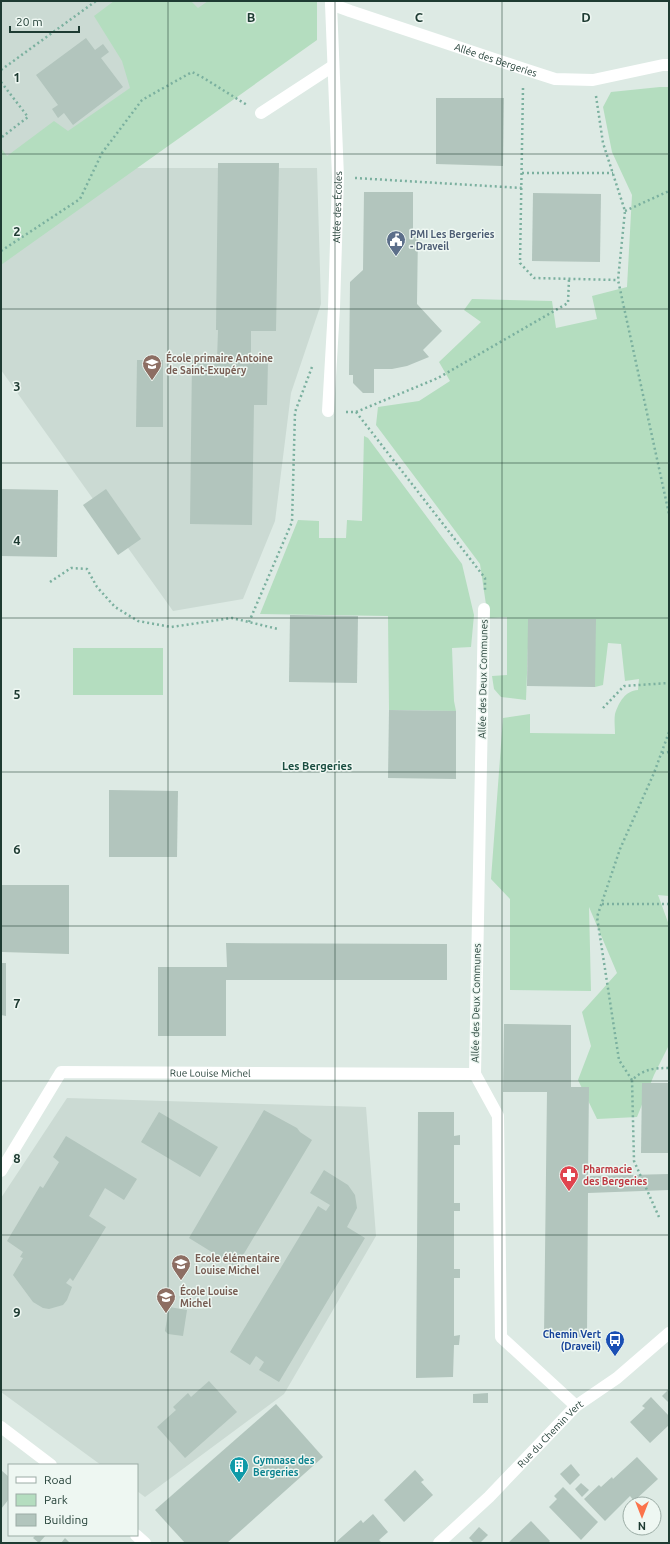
<svg xmlns="http://www.w3.org/2000/svg" width="670" height="1544" font-family="Ubuntu,sans-serif">
<rect width="100%" height="100%" fill="#ddeae4"/>
<g fill="#cbdad3">
<polygon points="1,1 307,1 136,168 317,168 321,304 291,393 275,521 243,599 173,611 1,370"/>
<polygon points="67,1098 366,1107 376,1236 284,1394 145,1497 137,1491 137,1465 101,1465 1,1392 1,1198"/>
</g>
<g fill="#b4ddbf">
<polygon points="114,1 191,1 198,8 208,1 317,1 317,40 1,265 1,148 7,156 54,121 68,131 130,88 122,61 94,16"/>
<path d="M660 87H669V896L658 895 669 925V1045L654 1075 637 1117 597 1119 578 1080 591 1046 582 1012 617 973 589 907 591 991 510 990V899L491 879 503 718 530 714V733L615 734C615 728 614 720 615 714 619 702 625 691 638 690L639 679 625 681 621 644 608 643 603 685 595 687V619H529L526 700 501 697 494 689 492 676 507 675V617L488 618 480 564 376 425 378 407 419 401 450 381 439 362 481 322 464 310 472 299 552 301 556 328 597 319 592 296 627 287 632 195 612 152 603 107 611 92Z"/>
<polygon points="364,436 368,438 462,564 474,615 471,647 452,648 454,701 456,711 389,710 388,616 260,614 298,520 319,521 319,538 346,538 347,520 362,521"/>
<rect x="73" y="648" width="90" height="47"/>
</g>
<g fill="#b2c5bd">
<polygon points="86,38 95,50 103,44 109,52 101,58 123,87 73,125 64,113 58,118 52,109 58,105 36,75"/>
<polygon points="436,98 504,98 503,166 436,164"/>
<polygon points="218,163 279,163 276,331 251,331 251,361 268,361 267,405 254,405 252,525 190,524 192,360 217,360 218,330 216,330"/>
<polygon points="364,192 413,192 413,232 418,232 417,304 442,331 423,350 429,357 407,366 392,369 374,369 374,393 363,393 353,383 353,375 349,375 350,282 363,270"/>
<polygon points="533,193 601,194 600,262 532,261"/>
<polygon points="137,360 163,360 163,427 136,427"/>
<polygon points="1,489 58,490 57,557 1,556"/>
<polygon points="106,489 141,539 118,555 83,505"/>
<polygon points="290,615 358,616 357,683 289,682"/>
<polygon points="528,619 596,619 595,687 527,686"/>
<polygon points="389,710 456,711 456,779 388,778"/>
<polygon points="109,790 178,791 177,857 109,857"/>
<polygon points="1,885 69,885 69,954 2,952"/>
<polygon points="226,943 447,944 447,980 226,980 226,1036 158,1036 158,967 227,967"/>
<polygon points="1,963 6,963 6,1016 1,1015"/>
<polygon points="504,1024 571,1025 571,1087 589,1087 588,1176 669,1174 669,1190 588,1193 587,1337 544,1336 547,1092 503,1092"/>
<polygon points="642,1083 669,1083 669,1153 641,1153"/>
<polygon points="264,1110 297,1128 300,1132 312,1140 236,1267 189,1238"/>
<polygon points="159,1112 218,1147 200,1177 141,1142"/>
<polygon points="418,1112 454,1112 454,1136 460,1135 460,1145 454,1145 454,1203 460,1203 460,1211 454,1211 454,1269 460,1269 460,1278 454,1278 454,1336 460,1335 459,1345 454,1345 453,1377 416,1378"/>
<polygon points="66,1136 137,1179 124,1200 105,1188 89,1216 106,1227 73,1281 70,1278 66,1283 72,1287 67,1300 63,1305 49,1309 43,1308 33,1302 13,1275 23,1258 20,1257 23,1252 7,1241 40,1186 43,1188 59,1162 53,1157"/>
<polygon points="324,1170 348,1185 355,1195 357,1208 347,1227 365,1238 279,1382 259,1370 264,1362 256,1356 250,1365 230,1352 318,1206 326,1211 330,1205 310,1193"/>
<polygon points="169,1307 187,1310 183,1336 168,1334 165,1331"/>
<polygon points="209,1381 237,1412 185,1458 157,1427 176,1410 173,1407 188,1393 191,1397"/>
<polygon points="669,1389 669,1403 662,1396"/>
<polygon points="488,1393 488,1403 473,1403 473,1394"/>
<polygon points="651,1397 669,1416 669,1425 650,1443 630,1422 645,1408 642,1406"/>
<polygon points="276,1404 323,1457 227,1543 185,1543 155,1510"/>
<polygon points="637,1457 658,1479 634,1501 630,1496 605,1521 584,1499 599,1485 601,1487 612,1477 613,1479"/>
<polygon points="571,1464 580,1475 570,1485 560,1474"/>
<polygon points="1,1470 9,1477 9,1499 1,1509"/>
<polygon points="415,1470 424,1480 421,1482 433,1495 404,1522 384,1500"/>
<polygon points="581,1483 589,1490 582,1497 575,1489"/>
<polygon points="563,1487 598,1522 581,1540 549,1507 557,1499 554,1496"/>
<polygon points="373,1514 388,1532 379,1540 382,1543 335,1543 361,1520 363,1523"/>
<polygon points="531,1521 550,1541 548,1543 508,1543"/>
<polygon points="479,1527 488,1535 480,1543 474,1543 469,1538"/>
<polygon points="36,1535 46,1535 39,1543 33,1538"/>
<polygon points="65,1538 70,1543 61,1543"/>
</g>
<g fill="none" stroke-linecap="round" stroke-linejoin="round">
<g stroke="#7bb09f" stroke-width="2.5" stroke-dasharray="2 3" stroke-linecap="butt">
<polyline points="1,70 96,1"/>
<polyline points="1,82 28,117 2,137"/>
<polyline points="523,88 520,263 534,278 618,280"/>
<polyline points="596,96 603,143 625,211 618,280 669,514"/>
<polyline points="522,173 613,173"/>
<polyline points="355,178 522,188"/>
<polyline points="625,211 669,191"/>
<polyline points="1,251 80,199 102,153 142,100 192,72 202,77 247,105"/>
<polyline points="346,412 356,412 485,578 485,591"/>
<polyline points="356,412 438,378 568,303 569,279"/>
<polyline points="50,582 71,568 87,569 97,587 115,607 138,621 171,627 232,618 278,629"/>
<polyline points="249,622 292,522 295,412 312,367"/>
<polyline points="603,708 624,686 669,683"/>
<polyline points="662,753 669,752"/>
<polyline points="602,904 669,904"/>
<polyline points="632,1080 619,1060 597,917 620,849 654,773 669,732"/>
<path d="M659 1217 634 1161 632 1080C644 1069 653 1068 669 1068"/>
</g>
<g stroke="#fff" stroke-width="12">
<path id="s1" d="M331 1V4L350 11 524 69 555 79 593 80 663 65H669"/>
<polyline points="261,113 333,66"/>
<path id="s2" d="M328 411 334 308 338 177 331 4"/>
<polyline points="484,609 475,1074 498,1116 501,1337 576,1406"/>
<path id="s3" d="M1 1171 61 1072 475 1074"/>
<polyline points="1,1427 51,1465"/>
<polyline points="136,1535 145,1543"/>
<path id="s4" d="M439 1543 489 1497 576 1406 617 1378 669 1333"/>
</g>
</g>
<path fill="none" stroke="#1e3b32" stroke-width="1" stroke-opacity="0.55" d="M168 1V1543M335 1V1543M502 1V1543M1 154H669M1 309H669M1 463H669M1 618H669M1 772H669M1 926H669M1 1081H669M1 1235H669M1 1390H669"/>
<defs>
<g id="civic-pin" transform="scale(1)"><path d="M0 17L-7.5 6A9.5 9.5 0 1 1 7.5 6Z" fill="#5c6f8a" stroke="#eef7f2"/><path d="M-.6-6.5H3V-4.5H.6V-3L4-1V1h2V6H-6V1h2V-1L-.6-3ZM-1.2 2.5V6h2.4V2.5Z" fill="#fff"/></g>
<g id="school-pin" transform="scale(1)"><path d="M0 17L-7.5 6A9.5 9.5 0 1 1 7.5 6Z" fill="#8d6e63" stroke="#eef7f2"/><path d="M0-5L7-2L0 1L-7-2ZM-4 1L0 2.5L4 1V4Q0 6-4 4Z" fill="#fff"/></g>
<g id="pharmacy-pin" transform="scale(1)"><path d="M0 17L-7.5 6A9.5 9.5 0 1 1 7.5 6Z" fill="#e0444e" stroke="#eef7f2"/><path d="M-2-6h4v4h4v4h-4v4h-4v-4h-4v-4h4Z" fill="#fff"/></g>
<g id="bus-pin" transform="scale(1)"><path d="M0 17L-7.5 6A9.5 9.5 0 1 1 7.5 6Z" fill="#1a4fb4" stroke="#eef7f2"/><path d="M-5-6H5V4H4V6H2V4H-2V6H-4V4H-5ZM-3.5-4V0h7V-4ZM-3.5 1.2v1.5H-2V1.2ZM2 1.2v1.5H3.5V1.2Z" fill="#fff"/></g>
<g id="building-pin" transform="scale(1)"><path d="M0 17L-7.5 6A9.5 9.5 0 1 1 7.5 6Z" fill="#0f9aa8" stroke="#eef7f2"/><path d="M-4-6H4V6H1V3H-1V6H-4ZM-2.5-4.3h1.7v1.8h-1.7ZM.8-4.3h1.7v1.8H.8ZM-2.5-1h1.7V.8h-1.7ZM.8-1h1.7V.8H.8Z" fill="#fff"/></g>
</defs>
<g fill-rule="evenodd">
<use href="#civic-pin" x="396" y="240"/>
<use href="#school-pin" x="152" y="364"/>
<use href="#pharmacy-pin" x="569" y="1175"/>
<use href="#school-pin" x="181" y="1264"/>
<use href="#school-pin" x="166" y="1297"/>
<use href="#bus-pin" x="615" y="1340"/>
<use href="#building-pin" x="239" y="1466"/>
</g>
<g text-anchor="middle" dominant-baseline="central" stroke-width="3" stroke-linejoin="round" paint-order="stroke">
<g font-size="10" fill="#1e3b32" stroke="#eef7f2">
<text stroke="none"><textPath href="#s1" startOffset="177">Allée des Bergeries</textPath></text>
<text stroke="none"><textPath href="#s2" startOffset="204">Allée des Écoles</textPath></text>
<text transform="translate(483 679) rotate(-89)">Allée des Deux Communes</text>
<text transform="translate(476 1003) rotate(-89)">Allée des Deux Communes</text>
<text stroke="none"><textPath href="#s3" startOffset="265">Rue Louise Michel</textPath></text>
<text stroke="none"><textPath href="#s4" startOffset="156">Rue du Chemin Vert</textPath></text>
</g>
<g font-size="10" font-weight="bold" fill="#4e5e75" stroke="#eef7f2" text-anchor="start">
<text x="410" y="234">PMI Les Bergeries<tspan x="410" dy="12">- Draveil</tspan></text>
</g>
<g font-size="10" font-weight="bold" fill="#785e54" stroke="#eef7f2" text-anchor="start">
<text x="166" y="358">École primaire Antoine<tspan x="166" dy="12">de Saint-Exupéry</tspan></text>
<text x="195" y="1258">Ecole élémentaire<tspan x="195" dy="12">Louise Michel</tspan></text>
<text x="180" y="1291">École Louise<tspan x="180" dy="12">Michel</tspan></text>
</g>
<g font-size="10" font-weight="bold" fill="#be3a42" stroke="#eef7f2" text-anchor="start">
<text x="583" y="1169">Pharmacie<tspan x="583" dy="12">des Bergeries</tspan></text>
</g>
<g font-size="10" font-weight="bold" fill="#164399" stroke="#eef7f2" text-anchor="end">
<text x="601" y="1334">Chemin Vert<tspan x="601" dy="12">(Draveil)</tspan></text>
</g>
<g font-size="10" font-weight="bold" fill="#0d838f" stroke="#eef7f2" text-anchor="start">
<text x="253" y="1460">Gymnase des<tspan x="253" dy="12">Bergeries</tspan></text>
</g>
<g font-size="11" font-weight="bold" fill="#194d40" stroke="#eef7f2">
<text x="317" y="766">Les Bergeries</text>
</g>
</g>
<g font-size="13" text-anchor="middle" font-weight="bold" fill="#1e3b32" stroke="#eef7f2" stroke-width="3" stroke-linejoin="round" paint-order="stroke">
<text x="251" y="22">B</text>
<text x="419" y="22">C</text>
<text x="586" y="22">D</text>
<text x="17" y="82">1</text>
<text x="17" y="236">2</text>
<text x="17" y="391">3</text>
<text x="17" y="545">4</text>
<text x="17" y="699">5</text>
<text x="17" y="854">6</text>
<text x="17" y="1008">7</text>
<text x="17" y="1163">8</text>
<text x="17" y="1317">9</text>
</g>
<rect width="670" height="1544" fill="none" stroke="#1e3b32" stroke-width="4"/>
<rect x="8" y="1464" width="130" height="72" fill="#eef7f2" stroke="#9baca5"/>
<rect x="16" y="1477" width="20" height="6" fill="#ffffff" stroke="#9baca5"/>
<text x="44" y="1484" font-size="12" fill="#1e3b32">Road</text>
<rect x="16" y="1494" width="20" height="12" fill="#b4ddbf" stroke="#9baca5"/>
<text x="44" y="1504" font-size="12" fill="#1e3b32">Park</text>
<rect x="16" y="1514" width="20" height="12" fill="#b2c5bd" stroke="#9baca5"/>
<text x="44" y="1524" font-size="12" fill="#1e3b32">Building</text>
<g transform="translate(642 1516) rotate(180)"><circle r="19" fill="#eef7f2" stroke="#9baca5"/>
<path d="M0-3L7 15L0 10L-7 15Z" fill="#fb734b"/>
<text y="-6" font-size="11" font-weight="bold" text-anchor="middle" fill="#1e3b32">N</text>
</g>
<path d="M10 26v6h69v-6" fill="none" stroke="#1e3b32" stroke-width="2"/>
<text x="16" y="26" font-size="12" fill="#1e3b32" stroke="#eef7f2" stroke-width="3" paint-order="stroke">20 m</text>
</svg>
